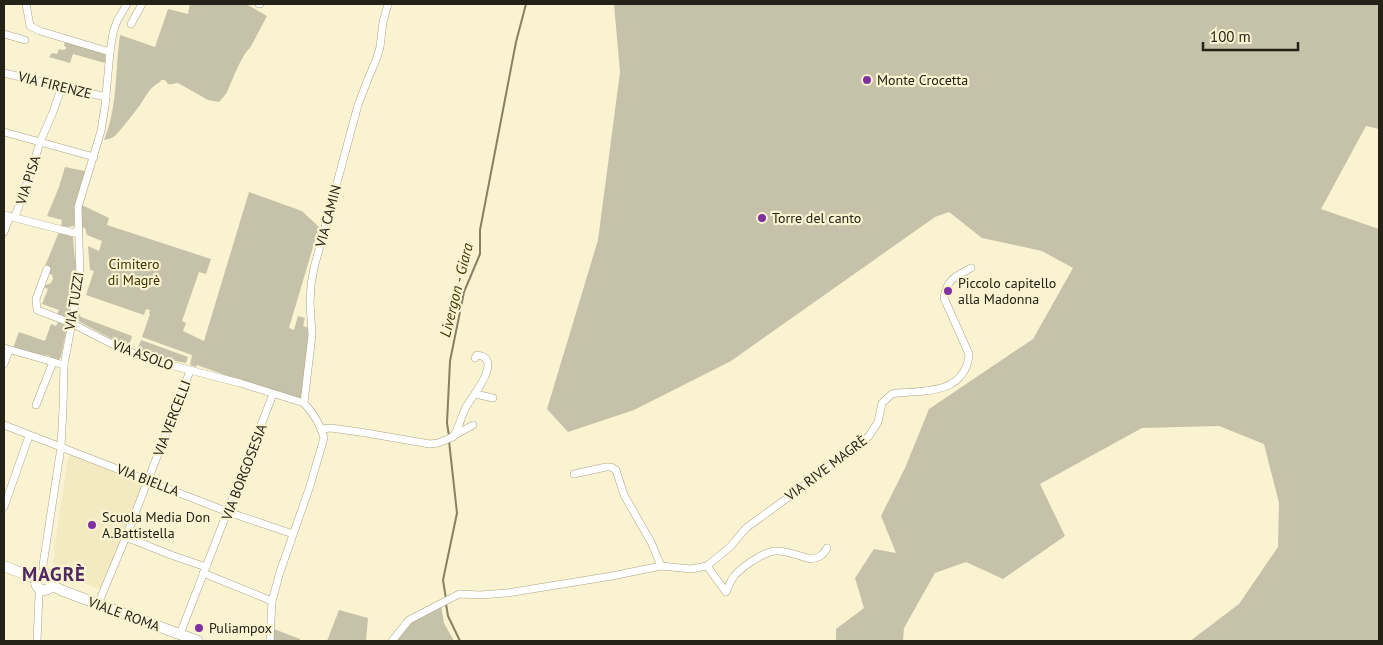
<svg xmlns="http://www.w3.org/2000/svg" width="1383" height="645" font-family="'PT Sans',sans-serif">
<rect width="100%" height="100%" fill="#faf3d2"/>
<polygon fill="#f3eac1" points="71,454 142,481 143,486 101,589 99,589 59,574 55,569 53,561 55,556 54,549 68,458"/>
<g fill="#c6c1a9">
<path d="M190 4H246L267 16 250 48C242 54 232 81 227 92 225 96 221 99 219 102L208 100 178 83C174 83 172 85 168 84L165 80H161L160 82C148 88 145 99 137 109 130 118 123 127 116 135L112 138 104 140C118 106 115 70 120 35L155 47 168 9 188 14Z"/>
<polygon points="614,4 1379,4 1379,129 1366,126 1321,209 1379,229 1379,641 1190,641 1239,604 1278,547 1279,503 1264,444 1219,426 1142,428 1040,484 1065,536 1003,579 966,562 935,573 904,628 903,641 836,641 836,629 864,608 855,578 874,549 896,553 881,516 905,468 929,409 1033,339 1073,268 1042,251 982,238 949,212 935,217 731,361 634,410 568,432 547,409 598,240 620,72"/>
<polygon points="65,41 105,54 105,63 73,54 70,63 49,57 52,53 57,54 59,49 63,50 66,49 66,47 64,46"/>
<polygon points="65,167 85,171 77,197 74,225 74,226 68,227 61,226 62,220 47,216 59,187"/>
<polygon points="249,192 302,211 319,227 289,328 294,330 298,316 305,318 303,326 309,328 303,398 297,398 239,380 197,365 196,367 190,365 192,355 142,337 150,314 149,313 150,310 146,309 144,315 86,295 94,271 90,270 88,246 99,251 102,241 87,235 85,228 81,227 82,205 109,218 107,225 211,259 206,274 199,272 182,321 186,323 183,331 204,341"/>
<polygon points="59,232 72,236 73,237 75,261 76,261 75,289 70,315 67,318 57,315 59,310 42,304 48,289 44,287 46,285 51,283 53,279 52,275 48,273 45,266"/>
<polygon points="79,314 81,317 132,336 129,346 112,339 80,322 78,319"/>
<polygon points="58,322 65,325 67,327 61,356 59,360 51,360 50,356 39,354 38,356 13,348 19,332 45,341 51,324 56,326"/>
<polygon points="141,340 188,357 186,363 160,358 137,350"/>
<polygon points="441,605 444,623 454,641 394,641 408,623"/>
<polygon points="339,610 368,618 366,641 327,641"/>
<polygon points="274,629 300,639 300,641 272,641"/>
</g>
<g fill="none" stroke-linecap="round" stroke-linejoin="round">
<g stroke="#878062" stroke-width="2">
<polyline points="449,436 447,423 450,361 464,292 480,254 480,230 516,42 526,4"/>
<polyline points="446,599 443,580 457,513 449,441"/>
<polyline points="446,604 448,616 460,641"/>
</g>
<g stroke="#aba485" stroke-width="8">
<g id="street">
<polyline points="26,4 30,26 40,31 110,52"/>
<polyline points="259,4 260,4"/>
<polyline points="131,24 142,4"/>
<polyline points="4,34 25,40"/>
<polyline points="4,73 106,97"/>
<polyline points="4,132 94,157"/>
<polyline points="4,215 74,233 78,229"/>
<polyline points="15,217 31,172 40,142 53,112 62,86"/>
<polyline points="4,232 10,216"/>
<polyline points="47,269 36,299 37,310 71,323 108,342 147,359 240,383 304,403"/>
<polyline points="4,348 64,365"/>
<polyline points="4,364 9,350"/>
<polyline points="475,394 493,398"/>
<polyline points="36,405 53,362"/>
<polyline points="4,425 228,512 293,534"/>
<polyline points="321,429 331,428 360,432 430,444 438,443 448,439 473,425"/>
<path d="M453 437C459 428 461 417 466 407 471 398 505 358 477 355L475 358"/>
<polyline points="574,474 606,467 611,467 616,470 624,495 651,542 661,566"/>
<polyline points="4,507 29,436"/>
<polyline points="126,537 171,555 206,567"/>
<path d="M707 566 726 592C729 586 731 579 735 575 743 566 764 552 775 551 785 550 800 556 810 559 818 558 823 556 827 548"/>
<polyline points="203,573 272,601"/>
<polyline points="44,574 43,565 61,447 63,408 64,365 80,279 78,207 101,131 105,106 110,52 113,33 117,21 127,4"/>
<polyline points="98,604 126,537 190,371"/>
<polyline points="180,634 273,394"/>
<polyline points="37,641 39,595 41,590"/>
<path d="M270 641 272 601 280 572 310 486 324 438C321 425 313 413 304 403L312 335 310 303 311 285 314 268 358 105 368 79 376 60 380 47 383 22 388 4"/>
<path d="M392 641 409 620 459 594 480 595 507 593 612 576 661 566 691 569 707 566 730 547 746 528 797 491 869 436 878 422 882 403 892 394 897 393C926 391 966 393 969 354L944 298C946 280 956 276 971 268"/>
</g>
</g>
<g stroke="#aba485" stroke-width="11">
<g id="secondary">
<polyline points="4,566 37,579"/>
<circle cx="44" cy="582" r="8"/>
<polyline points="51,585 63,591 198,641"/>
</g>
</g>
<use href="#street" stroke="#fff" stroke-width="7"/>
<use href="#secondary" stroke="#fff" stroke-width="10"/>
</g>
<g fill="#8130a0" stroke="#faf3d2" stroke-width="2">
<circle cx="867" cy="80" r="5"/>
<circle cx="762" cy="218" r="5"/>
<circle cx="948" cy="291" r="5"/>
<circle cx="92" cy="525" r="5"/>
<circle cx="199" cy="628" r="5"/>
</g>
<g text-anchor="middle" dominant-baseline="central" stroke-width="4.5" stroke-linejoin="round" paint-order="stroke">
<g font-size="14" fill="#242216" stroke="#faf3d2" text-anchor="start">
<text x="877" y="80">Monte Crocetta</text>
<text x="772" y="218">Torre del canto</text>
<text x="958" y="283">Piccolo capitello<tspan x="958" dy="16">alla Madonna</tspan></text>
<text x="102" y="517">Scuola Media Don<tspan x="102" dy="16">A.Battistella</tspan></text>
<text x="209" y="628">Puliampox</text>
</g>
<g font-size="14" fill="#242216" stroke="#faf3d2">
<text transform="translate(55 85) rotate(14)">VIA FIRENZE</text>
<text transform="translate(28 180) rotate(-72)">VIA PISA</text>
<text transform="translate(328 216) rotate(-75)">VIA CAMIN</text>
<text transform="translate(74 301) rotate(-81)">VIA TUZZI</text>
<text transform="translate(143 355) rotate(20)">VIA ASOLO</text>
<text transform="translate(172 418) rotate(-69)">VIA VERCELLI</text>
<text transform="translate(826 468) rotate(-37)">VIA RIVE MAGRÈ</text>
<text transform="translate(244 472) rotate(-69)">VIA BORGOSESIA</text>
<text transform="translate(148 480) rotate(21)">VIA BIELLA</text>
<text transform="translate(124 614) rotate(20)">VIALE ROMA</text>
</g>
<g font-size="14" fill="#3f3401" stroke="#faf3d2">
<text x="134" y="264">Cimitero<tspan x="134" dy="16">di Magrè</tspan></text>
</g>
<g font-size="15" font-style="italic" fill="#423704" stroke="#faf3d2">
<text transform="translate(456 290) rotate(-76)">Livergon - Giara</text>
</g>
<g font-size="19" font-weight="bold" letter-spacing="1" fill="#4e285f" stroke="#faf3d2">
<text x="54" y="574">MAGRÈ</text>
</g>
</g>
<rect width="1383" height="645" fill="none" stroke="#242216" stroke-width="10"/>
<path d="M1203 42v8h95v-8" fill="none" stroke="#242216" stroke-width="2.5"/>
<text x="1210" y="42" font-size="15" fill="#242216" stroke="#faf3d2" stroke-width="4" paint-order="stroke">100 m</text>
</svg>
